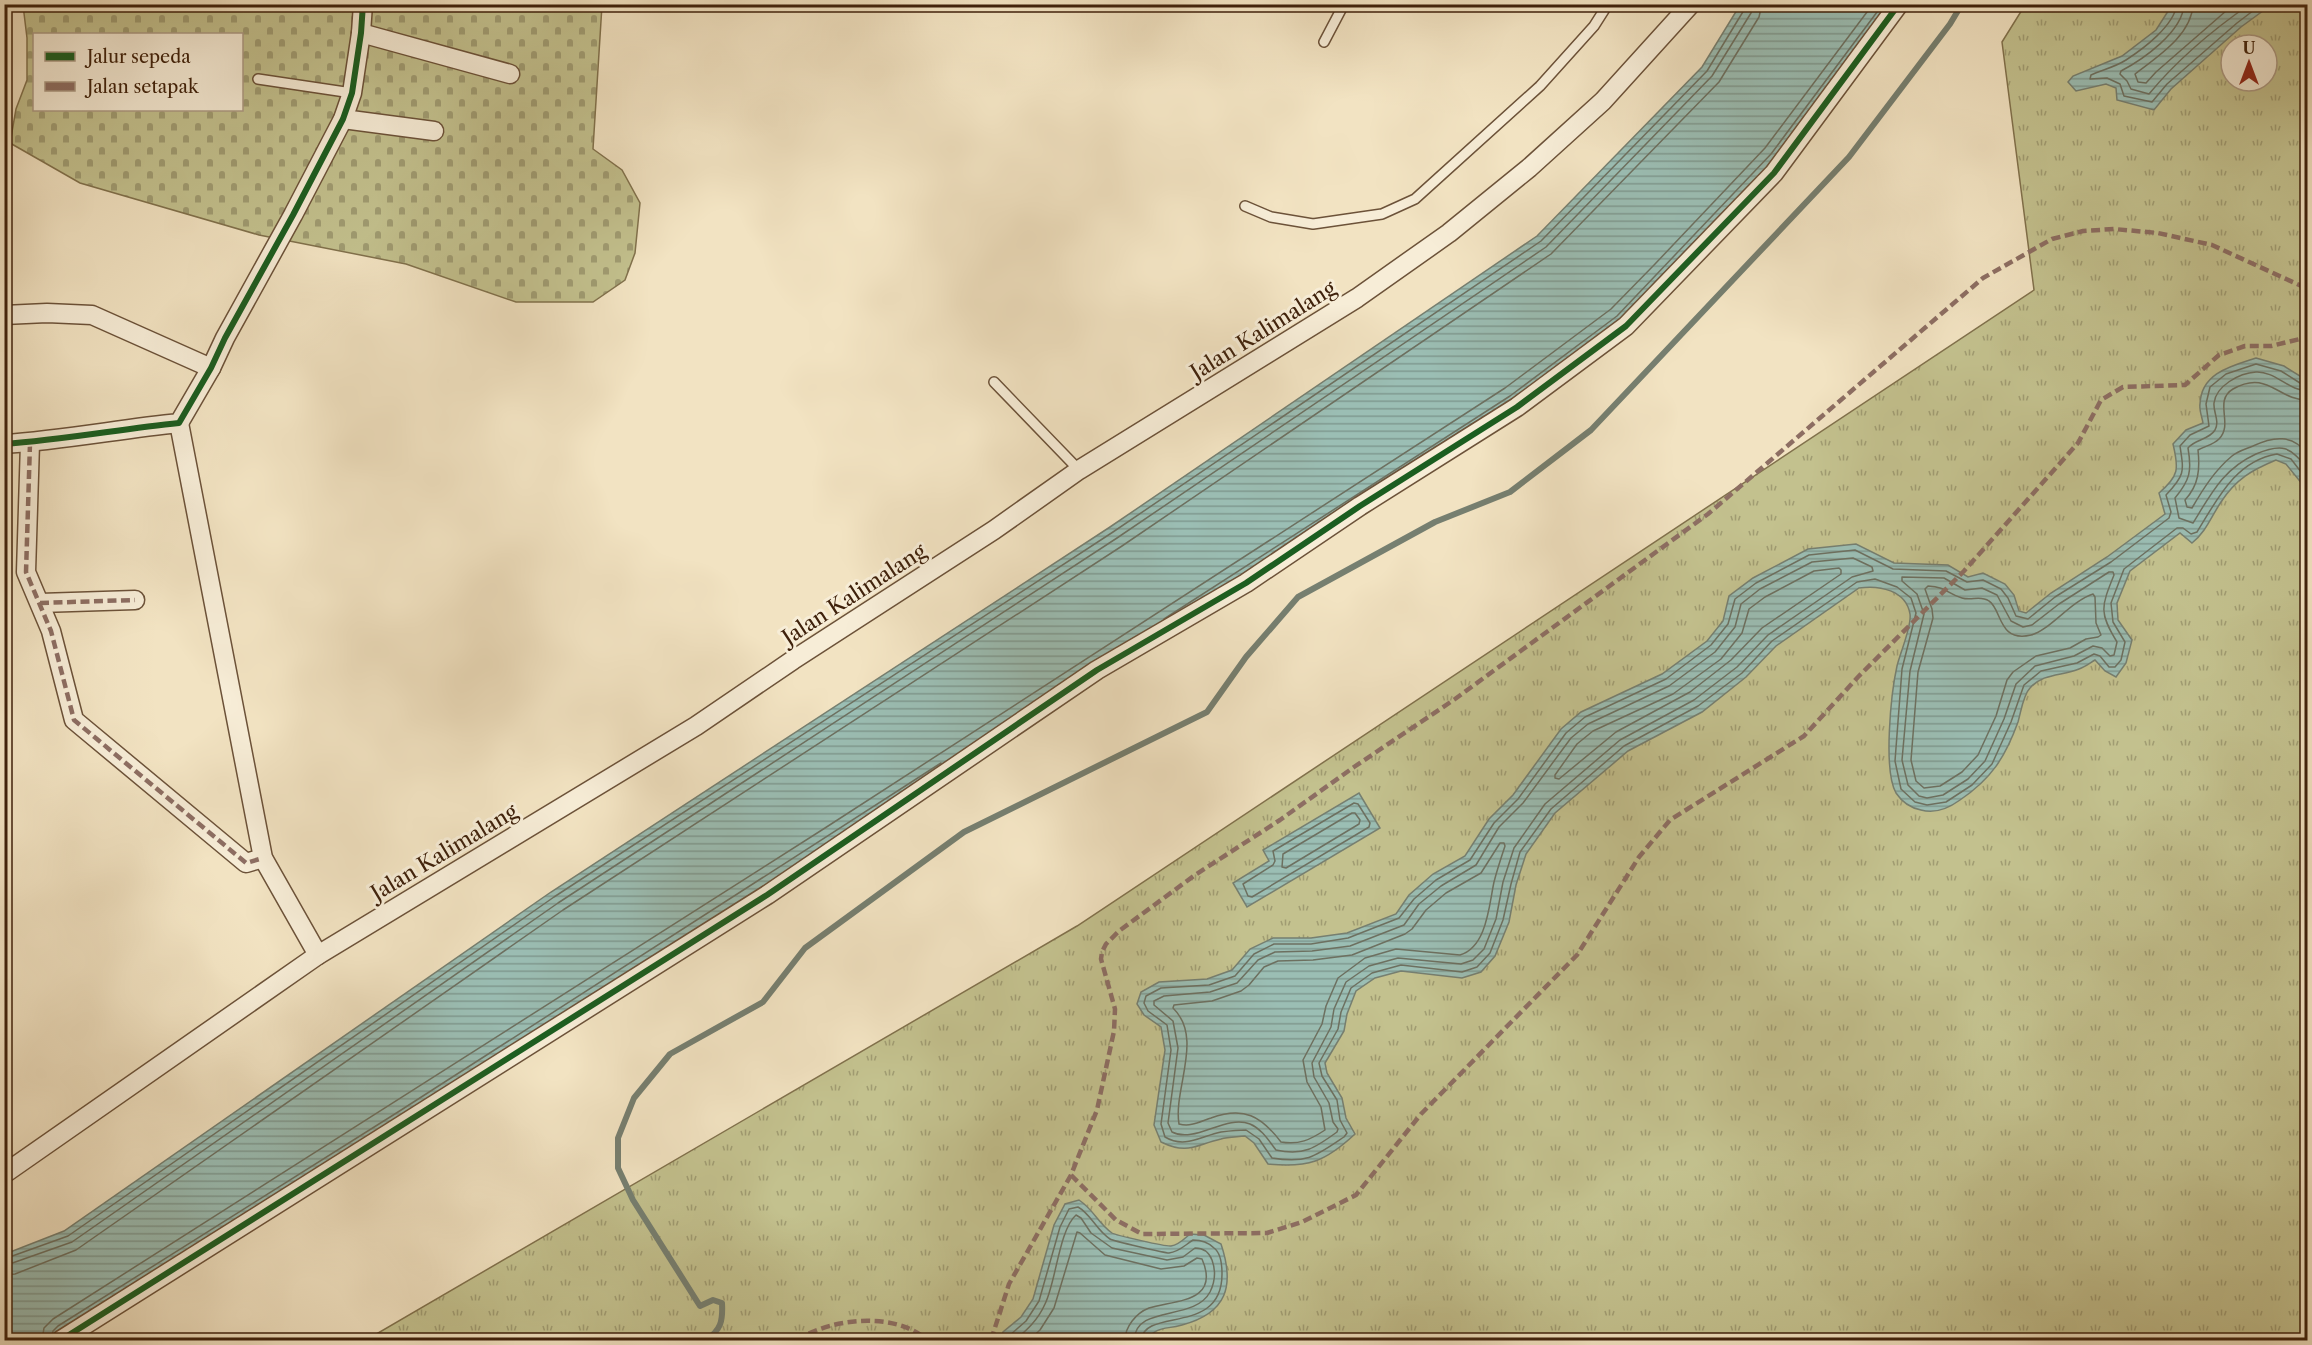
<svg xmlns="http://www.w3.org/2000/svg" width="2312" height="1345" font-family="'Libre Caslon Text',serif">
<defs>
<pattern id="grass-tufts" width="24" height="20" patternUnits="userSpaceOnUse" patternTransform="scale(1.5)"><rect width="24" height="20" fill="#c3c18e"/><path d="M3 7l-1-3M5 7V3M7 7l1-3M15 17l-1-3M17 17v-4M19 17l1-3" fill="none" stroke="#a09c72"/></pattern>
<pattern id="cemetery-stones" width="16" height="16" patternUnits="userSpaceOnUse" patternTransform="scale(1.5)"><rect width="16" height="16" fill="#c3c18e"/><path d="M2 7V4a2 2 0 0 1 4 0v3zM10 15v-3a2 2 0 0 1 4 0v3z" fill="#a09c72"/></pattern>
<pattern id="water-rules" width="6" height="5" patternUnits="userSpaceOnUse" patternTransform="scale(1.5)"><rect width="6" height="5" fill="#9bbeb4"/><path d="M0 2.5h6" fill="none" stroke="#809a91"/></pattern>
</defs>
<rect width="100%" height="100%" fill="#f2e3c2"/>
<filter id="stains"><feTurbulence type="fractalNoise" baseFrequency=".00333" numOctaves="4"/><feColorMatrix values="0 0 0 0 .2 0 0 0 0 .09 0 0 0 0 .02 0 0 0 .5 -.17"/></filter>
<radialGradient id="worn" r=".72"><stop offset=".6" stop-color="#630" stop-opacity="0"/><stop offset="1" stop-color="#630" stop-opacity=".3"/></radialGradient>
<path fill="url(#grass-tufts)" stroke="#81714c" stroke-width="1.5" fill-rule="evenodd" d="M2025 5H2307V1340H366L1077 926 2034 290 2002 42ZM2231 45H2267V81H2231Z"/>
<path fill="url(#cemetery-stones)" stroke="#81714c" stroke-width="1.5" fill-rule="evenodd" d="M23 5H602L593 149 622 170 640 203 635 253 625 280 593 302H516L406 264 259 235 80 183 10 143 16 109 27 80V38ZM34 34H242V110H34Z"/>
<g fill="url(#water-rules)" stroke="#767f70" stroke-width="1.5">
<polygon points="1740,5 1899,5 1782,163 1671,280 1517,407 61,1340 5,1340 5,1254 64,1231 551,892 1110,527 1537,236 1702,67"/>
<polygon points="2172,5 2271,5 2241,27 2171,89 2154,110 2117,100 2116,88 2106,84 2076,91 2068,82 2073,76 2122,56 2156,30"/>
<path d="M2256 358 2284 366 2303 378H2307V490L2286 464 2276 460C2252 470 2236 479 2221 502 2211 517 2206 532 2192 543L2180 533 2130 571 2117 603 2118 620 2132 640 2126 663 2116 677 2105 671 2095 660C2090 663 2085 667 2079 669 2062 676 2043 673 2030 688 2023 695 2021 712 2018 722 2005 758 1991 779 1960 800 1949 808 1935 814 1921 810 1911 808 1902 802 1896 793 1883 770 1891 693 1897 666 1900 653 1912 626 1910 614 1906 590 1879 585 1859 588L1776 646 1746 677 1702 712 1628 751 1555 813 1526 854 1516 885 1509 922 1495 956 1481 972 1462 978 1401 971 1375 978 1356 991 1347 1014 1344 1031 1325 1063 1327 1073 1342 1098 1346 1118 1355 1134C1325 1162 1308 1168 1268 1164L1254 1143 1245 1136C1237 1137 1228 1137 1221 1139 1195 1145 1188 1155 1161 1142L1154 1125 1165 1050 1161 1027 1144 1015 1137 1004 1141 992 1159 982 1207 979 1232 970 1250 949 1273 938H1311L1347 933 1396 914 1409 895 1433 874 1465 856 1489 819 1513 795 1561 729 1581 712 1662 674 1707 641 1723 621 1729 596 1753 578 1808 549 1856 544 1894 563 1948 565 1968 577 1983 573 2005 584 2014 595 2019 611 2026 613 2051 593 2107 557 2165 514 2159 493C2179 476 2179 469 2173 444L2186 430 2203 423C2202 417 2199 410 2200 404 2201 373 2231 366 2256 358Z"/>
<polygon points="1359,793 1380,828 1247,907 1233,883 1269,861 1263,850"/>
<path d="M1079 1200C1094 1210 1098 1223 1112 1233 1115 1235 1167 1247 1171 1246 1179 1245 1184 1239 1190 1234L1204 1235 1221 1244C1235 1286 1227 1313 1182 1325 1164 1330 1160 1325 1145 1340H1001L1003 1332 1021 1317 1033 1299 1054 1225 1065 1204Z"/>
</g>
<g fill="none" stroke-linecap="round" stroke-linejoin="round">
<g stroke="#6d7060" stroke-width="1.5">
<path d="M2177 4C2174 26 2143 49 2126 60 2115 67 2102 70 2091 75L2090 79 2107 78 2120 84 2124 96 2152 102 2167 84 2237 23 2262 4"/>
<path d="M2184 4C2183 32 2142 60 2121 71L2120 74 2127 81 2131 89 2149 94C2177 60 2214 29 2250 4"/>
<path d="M2193 4C2192 35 2157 57 2135 74L2138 82 2146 83 2156 72 2234 4"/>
<path d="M2308 383H2300L2281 371 2256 364 2226 374 2210 387 2206 404 2209 426 2190 435 2180 446C2184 472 2185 475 2166 495L2171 512 2169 518 2111 562 2055 597 2028 619 2016 616 2008 598 2001 589 1983 580 1967 582 1946 571 1893 569 1855 550 1809 555 1756 583 1735 599 1728 624 1711 645 1666 679 1585 717 1566 733 1518 799 1494 823 1470 860 1436 880 1414 899 1399 918 1348 938 1311 944H1274L1254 954 1235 976 1209 985 1161 988 1146 996 1144 1003 1148 1011 1167 1025 1171 1050 1161 1124 1165 1137C1185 1149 1201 1136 1221 1132 1229 1131 1238 1130 1246 1130L1259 1139 1272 1158C1307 1164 1316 1156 1344 1137L1347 1133 1340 1120 1337 1100 1322 1076 1319 1063 1338 1029 1341 1012 1351 988 1372 973 1401 965 1462 972 1477 967 1490 953 1503 920 1511 884 1520 852 1551 809 1624 746 1698 706 1742 673 1772 641 1857 582 1875 579 1897 587 1911 598 1916 613 1902 669 1895 761 1901 789 1915 802 1927 805 1946 802 1972 785 1992 764 2011 722 2024 685 2041 671 2077 663 2094 654 2100 656 2109 667H2115L2121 660 2125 642 2113 622 2111 603 2124 569 2177 528H2183L2191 534 2197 532C2217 500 2235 461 2277 454L2291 459 2308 481"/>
<path d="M2308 391C2289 391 2275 371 2256 372 2239 373 2216 386 2214 403 2213 412 2220 421 2215 430 2209 440 2195 439 2188 448 2192 471 2190 480 2175 498L2179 518 2193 523C2211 494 2223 469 2256 454 2282 443 2290 446 2308 469"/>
<path d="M2308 400C2278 401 2268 369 2233 389 2213 401 2234 424 2219 439 2213 445 2205 446 2198 450 2200 469 2199 485 2185 500L2187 507 2192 508C2203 489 2215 470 2232 456 2238 451 2246 449 2253 446 2274 436 2292 434 2308 454"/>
<path d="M1853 558 1872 567 1873 571 1852 577 1768 635 1737 667 1694 700 1620 740 1545 804 1514 848 1503 882 1496 919 1484 949 1473 960 1461 964 1398 958 1369 966 1346 982 1334 1009 1331 1027 1312 1063 1314 1077 1329 1103 1333 1122 1338 1129 1337 1132C1315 1148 1304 1156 1276 1150 1269 1141 1262 1129 1250 1124 1226 1114 1195 1144 1172 1132L1168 1123 1178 1048 1173 1021 1154 1005V1001L1164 996 1210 992 1237 983 1258 960 1275 952 1312 951 1350 946 1404 925 1419 904 1441 886 1476 865 1499 827 1523 803 1571 738 1588 724 1669 686 1715 652 1735 627 1741 604 1760 589 1812 562Z"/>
<polygon points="1839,568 1841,570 1841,574 1762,628 1731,660 1690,692 1616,732 1559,779 1555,778 1555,775 1577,744 1593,731 1673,694 1721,659 1742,633 1749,609 1765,597 1814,571"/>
<path d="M2109 572H2113L2114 575C2101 607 2099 613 2117 642L2114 655 2110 656 2102 648 2093 646 2074 656 2035 666 2016 684 2004 719 1985 761 1968 779 1943 795 1927 798 1919 796 1908 785 1902 760 1910 671 1924 614 1917 594 1902 581V577L1944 578 1965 590 1982 588 1997 595 2011 621 2023 627 2032 625 2059 604Z"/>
<path d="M1928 586C1947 587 1947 594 1962 598 1972 601 1980 595 1989 601 2002 609 1998 643 2031 635 2049 631 2071 601 2093 594L2095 597 2096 623 2101 635 2098 637 2086 639 2070 648 2036 656 2013 672 2007 680 1996 716 1978 755 1962 772 1940 786 1924 788 1916 781 1911 760 1918 672 1933 618 1932 609 1925 589Z"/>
<polyline points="1164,619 1510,396 1617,316 1771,154 1883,4"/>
<polygon points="1354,803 1358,804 1370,823 1369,827 1252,897 1248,896 1243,884 1273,865 1275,861 1273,851"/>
<polygon points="1352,813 1355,813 1360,820 1359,824 1286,868 1282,867 1283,854"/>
<path d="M1500 843H1504L1505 846C1501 858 1497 870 1494 882 1489 905 1487 947 1460 955L1396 949 1365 958 1338 978 1326 1006 1322 1024 1303 1060 1307 1082 1321 1107 1325 1130C1310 1140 1299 1145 1281 1142 1261 1116 1244 1106 1211 1118 1199 1122 1191 1127 1179 1124 1173 1089 1204 1038 1173 1008L1174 1005 1212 1001 1241 991 1249 985 1264 967 1278 961 1313 960 1352 955 1405 934 1412 929 1426 910 1446 893 1481 873Z"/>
<polyline points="4,1259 68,1236 554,897 1113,532 1541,241 1707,71 1744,10 1745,4"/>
<polyline points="4,1266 72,1242 558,903 1117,538 1546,247 1712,76 1751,13 1753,4"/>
<polyline points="4,1275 15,1274 76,1250 563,910 1122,546 1551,254 1719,82 1759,17 1762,4"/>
<polyline points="51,1339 53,1331 58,1326 398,1112 941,763"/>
<polyline points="42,1340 44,1328 53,1319 825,828 1505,388 1611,309 1655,264 1765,148 1873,4"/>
<path d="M1007 1340 1009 1336 1026 1321 1039 1301 1060 1227 1069 1209 1078 1207C1091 1214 1096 1230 1110 1239 1113 1241 1165 1253 1169 1253 1179 1252 1185 1245 1193 1240 1201 1240 1208 1242 1214 1248 1221 1253 1222 1266 1222 1274 1222 1336 1145 1307 1141 1340"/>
<path d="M1015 1340C1027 1330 1038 1320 1045 1304 1056 1282 1059 1230 1076 1215L1081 1218 1091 1233 1112 1248 1167 1260 1183 1257 1195 1248C1204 1248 1209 1252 1212 1260 1216 1271 1215 1282 1210 1292 1194 1322 1136 1304 1134 1340"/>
<path d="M1029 1340 1040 1330 1054 1308 1077 1232 1080 1233 1105 1255 1161 1269 1184 1266 1197 1258 1202 1259C1221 1303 1174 1300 1149 1308 1136 1313 1125 1327 1125 1340"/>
</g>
<path stroke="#767f70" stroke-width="6" d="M706 1340C721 1330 723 1321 722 1303L713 1300 700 1306 633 1200 618 1168V1138L634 1098 670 1054 763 1002 805 948 964 832 1207 712 1246 657 1298 597 1435 522 1510 492 1591 430 1849 157 1950 24 1962 4"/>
<g stroke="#6c5239" stroke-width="12">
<g id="service">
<polyline points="1324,42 1344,4"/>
<polyline points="258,79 352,93"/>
<polyline points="1245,206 1271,217 1313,224 1382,214 1415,199 1540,86 1594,26 1608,4"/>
<polyline points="994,382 1079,470"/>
</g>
</g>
<g stroke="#6c5239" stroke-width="21">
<g id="minor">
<polyline points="361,33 510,74"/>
<polyline points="343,119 434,131"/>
<polyline points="4,315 47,313 92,315 211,368"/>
<polyline points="179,423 263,858 318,955"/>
<polyline points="30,443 26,572 51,631 74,720 246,863 263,858"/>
<path d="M4 444C63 440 120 429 179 423L211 368 225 338 293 215 343 119 352 93 361 33 363 4"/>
<polyline points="40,603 135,600"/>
<polyline points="4,1174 318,955 696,726 793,660 994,530 1079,470 1357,298 1449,233 1529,168 1603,101 1691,4"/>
<polyline points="61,1340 767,895 1097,670 1246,583 1360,506 1517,407 1626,326 1774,173 1899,4"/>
</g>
</g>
<use href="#service" stroke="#f7edd7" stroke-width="9"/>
<use href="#minor" stroke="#f7edd7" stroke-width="18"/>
<g stroke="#8d6e63" stroke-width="4.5" stroke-dasharray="9 4.5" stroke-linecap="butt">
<polyline points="30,443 26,572 51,631 74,720 246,863 263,858"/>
<polyline points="40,603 135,600"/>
<polyline points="1071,1175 1116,1220 1142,1234 1267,1233 1302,1222 1356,1195 1421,1114 1577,955 1639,857 1670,820 1804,736 1858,677 1964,571 2078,443 2101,400 2123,387 2185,385 2219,355 2245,346 2271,346 2308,337"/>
<path d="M797 1340C831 1318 895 1311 927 1340"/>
<polyline points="991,1340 1009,1284 1071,1175 1097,1110 1114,1031 1115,1009 1101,959 1102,952 1106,944 1119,931 1195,875 1280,820 1354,767 1455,699 1708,514 1983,278 2052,239 2083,231 2114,229 2158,233 2212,245 2308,289"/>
</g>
<g stroke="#f7edd7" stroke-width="10">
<g id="cycleway">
<path d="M4 444C63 440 120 429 179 423L211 368 225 338 293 215 343 119 352 93 361 33 363 4"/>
<polyline points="61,1340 767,895 1097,670 1246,583 1360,506 1517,407 1626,326 1774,173 1899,4"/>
</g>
</g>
<use href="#cycleway" stroke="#1b5e20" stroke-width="6"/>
</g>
<g text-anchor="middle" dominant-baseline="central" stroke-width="6" stroke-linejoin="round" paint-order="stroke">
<g font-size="21" fill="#3f210b" stroke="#f7edd7">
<text transform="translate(1263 330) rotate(-32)">Jalan Kalimalang</text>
<text transform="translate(854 594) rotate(-33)">Jalan Kalimalang</text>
<text transform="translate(444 852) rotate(-31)">Jalan Kalimalang</text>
</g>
</g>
<rect width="2312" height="1345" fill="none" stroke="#f2e3c2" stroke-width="24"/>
<rect x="6" y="6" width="2300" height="1333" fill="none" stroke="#3f210b" stroke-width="3"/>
<rect x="12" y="12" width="2288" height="1321" fill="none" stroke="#3f210b" stroke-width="1.5"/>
<rect x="33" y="33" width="210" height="78" fill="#f7edd7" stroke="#ad9b85" stroke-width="1.5"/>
<rect x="45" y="52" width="30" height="9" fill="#1b5e20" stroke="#ad9b85" stroke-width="1.5"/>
<text x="87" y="63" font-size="18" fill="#3f210b">Jalur sepeda</text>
<rect x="45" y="82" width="30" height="9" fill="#8d6e63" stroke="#ad9b85" stroke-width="1.5"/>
<text x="87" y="93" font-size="18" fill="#3f210b">Jalan setapak</text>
<g transform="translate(2249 63)"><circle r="28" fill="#f7edd7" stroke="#ad9b85" stroke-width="1.5"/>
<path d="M0-4.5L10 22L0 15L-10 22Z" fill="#8f2418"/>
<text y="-9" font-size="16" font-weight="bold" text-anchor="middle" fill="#3f210b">U</text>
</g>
<rect width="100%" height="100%" filter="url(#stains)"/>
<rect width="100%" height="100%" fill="url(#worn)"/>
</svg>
